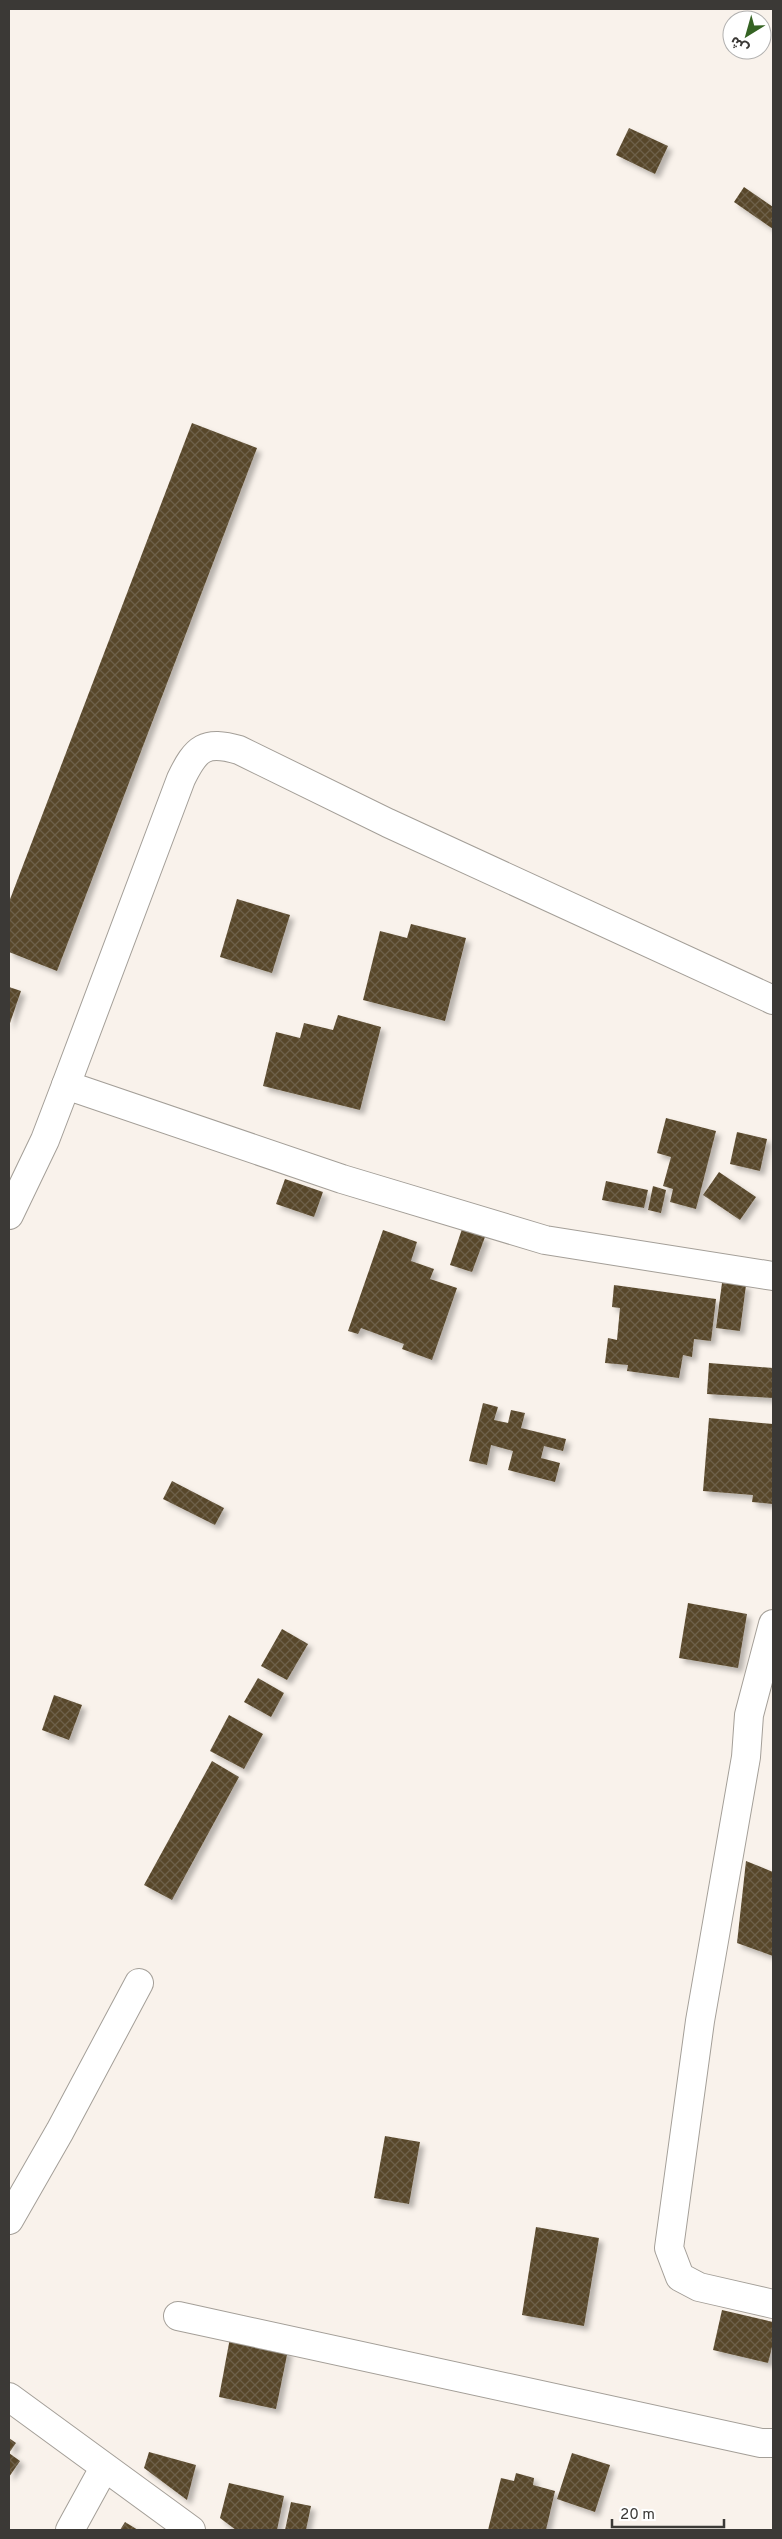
<svg xmlns="http://www.w3.org/2000/svg" width="782" height="2539" font-family="Overpass,'Noto Sans Arabic',sans-serif">
<defs>
<pattern id="building-cross-hatch" width="8" height="8" patternUnits="userSpaceOnUse" patternTransform="scale(1.25)"><rect width="8" height="8" fill="#58472b"/><path d="M0 0l8 8M0 8l8-8" fill="none" stroke="#6e6049"/></pattern>
<filter id="shadow"><feDropShadow dx="4.5" dy="4.5" stdDeviation="2.5" flood-color="#0004"/></filter>
</defs>
<rect width="100%" height="100%" fill="#f9f2eb"/>
<g fill="url(#building-cross-hatch)" filter="url(#shadow)">
<polygon points="629,128 668,146 655,174 616,155"/>
<polygon points="744,187 773,207 773,229 734,202"/>
<polygon points="192,423 257,448 57,971 9,952 9,902"/>
<polygon points="237,899 290,915 272,973 220,957"/>
<polygon points="411,924 466,938 445,1021 363,1000 380,931 407,938"/>
<polygon points="9,987 21,991 9,1026"/>
<polygon points="338,1015 381,1027 360,1110 263,1086 276,1032 300,1038 304,1023 333,1030"/>
<polygon points="666,1118 716,1131 696,1209 670,1202 673,1189 663,1186 671,1157 657,1153"/>
<polygon points="737,1132 767,1139 760,1171 730,1164"/>
<polygon points="719,1172 756,1197 740,1220 703,1195"/>
<polygon points="285,1179 323,1192 314,1217 276,1204"/>
<polygon points="606,1181 648,1190 644,1208 602,1200"/>
<polygon points="653,1186 666,1190 661,1213 648,1210"/>
<polygon points="462,1229 485,1237 472,1272 450,1265"/>
<polygon points="383,1230 417,1242 411,1261 434,1269 430,1279 457,1288 432,1360 402,1349 404,1344 361,1328 358,1334 348,1331"/>
<polygon points="722,1283 746,1285 740,1331 716,1328"/>
<polygon points="614,1285 716,1299 711,1341 694,1339 692,1357 683,1355 679,1378 627,1371 628,1365 605,1363 608,1338 617,1340 620,1308 612,1307"/>
<polygon points="709,1363 773,1368 773,1398 707,1394"/>
<polygon points="483,1403 498,1407 494,1420 508,1423 511,1410 525,1413 521,1428 566,1439 563,1451 544,1446 541,1458 560,1463 555,1482 508,1470 513,1451 491,1445 487,1465 469,1461"/>
<polygon points="709,1418 773,1424 773,1504 752,1502 753,1495 703,1491"/>
<polygon points="172,1481 224,1508 215,1525 163,1499"/>
<polygon points="688,1603 747,1614 738,1668 679,1658"/>
<polygon points="282,1629 308,1644 287,1680 261,1666"/>
<polygon points="258,1678 284,1693 271,1717 244,1702"/>
<polygon points="54,1695 82,1705 69,1740 42,1730"/>
<polygon points="229,1715 263,1734 244,1769 210,1751"/>
<polygon points="212,1761 239,1777 172,1900 144,1885"/>
<polygon points="746,1861 773,1872 773,1956 737,1943"/>
<polygon points="385,2136 420,2142 409,2204 374,2198"/>
<polygon points="536,2227 599,2238 584,2326 522,2315"/>
<polygon points="722,2310 773,2322 773,2343 768,2363 713,2350"/>
<polygon points="230,2338 288,2350 276,2409 219,2397"/>
<polygon points="9,2438 16,2443 9,2453"/>
<polygon points="149,2452 196,2465 187,2500 144,2468"/>
<polygon points="9,2453 20,2461 9,2477"/>
<polygon points="572,2453 610,2465 595,2512 557,2499"/>
<polygon points="516,2473 534,2478 533,2485 555,2491 546,2530 488,2530 501,2478 514,2481"/>
<polygon points="229,2483 284,2496 277,2530 236,2530 220,2518"/>
<polygon points="291,2502 311,2506 306,2530 285,2530"/>
<polygon points="125,2522 138,2530 120,2530"/>
</g>
<g fill="none" stroke-linecap="round" stroke-linejoin="round">
<g stroke="#a49f98" stroke-width="30">
<g id="street">
<path d="M66 1085 181 779C196 748 205 740 239 750L388 823 773 1000"/>
<polyline points="9,1215 45,1140 66,1085 342,1179 545,1240 773,1276"/>
<polyline points="773,1624 749,1715 746,1757 700,2021 669,2248 680,2277 699,2287 773,2304"/>
<polyline points="9,2220 60,2131 139,1983"/>
<polyline points="178,2316 761,2443 773,2443"/>
<polyline points="9,2397 191,2530"/>
<polyline points="70,2530 104,2468"/>
</g>
</g>
<use href="#street" stroke="#fff" stroke-width="28"/>
</g>
<rect width="782" height="2539" fill="none" stroke="#3b3936" stroke-width="20"/>
<g transform="translate(747 35) rotate(217)"><circle r="24" fill="#ffffff" stroke="#b1b0af"/>
<path d="M0-4L9 19L0 12L-9 19Z" fill="#356323"/>
<text y="-8" font-size="14" font-weight="bold" text-anchor="middle" fill="#3b3936">ش</text>
</g>
<path d="M612 2519v8h112v-8" fill="none" stroke="#3b3936" stroke-width="2.5"/>
<text x="620" y="2519" font-size="15" fill="#3b3936" stroke="#ffffff" stroke-width="4" paint-order="stroke">20 m</text>
</svg>
